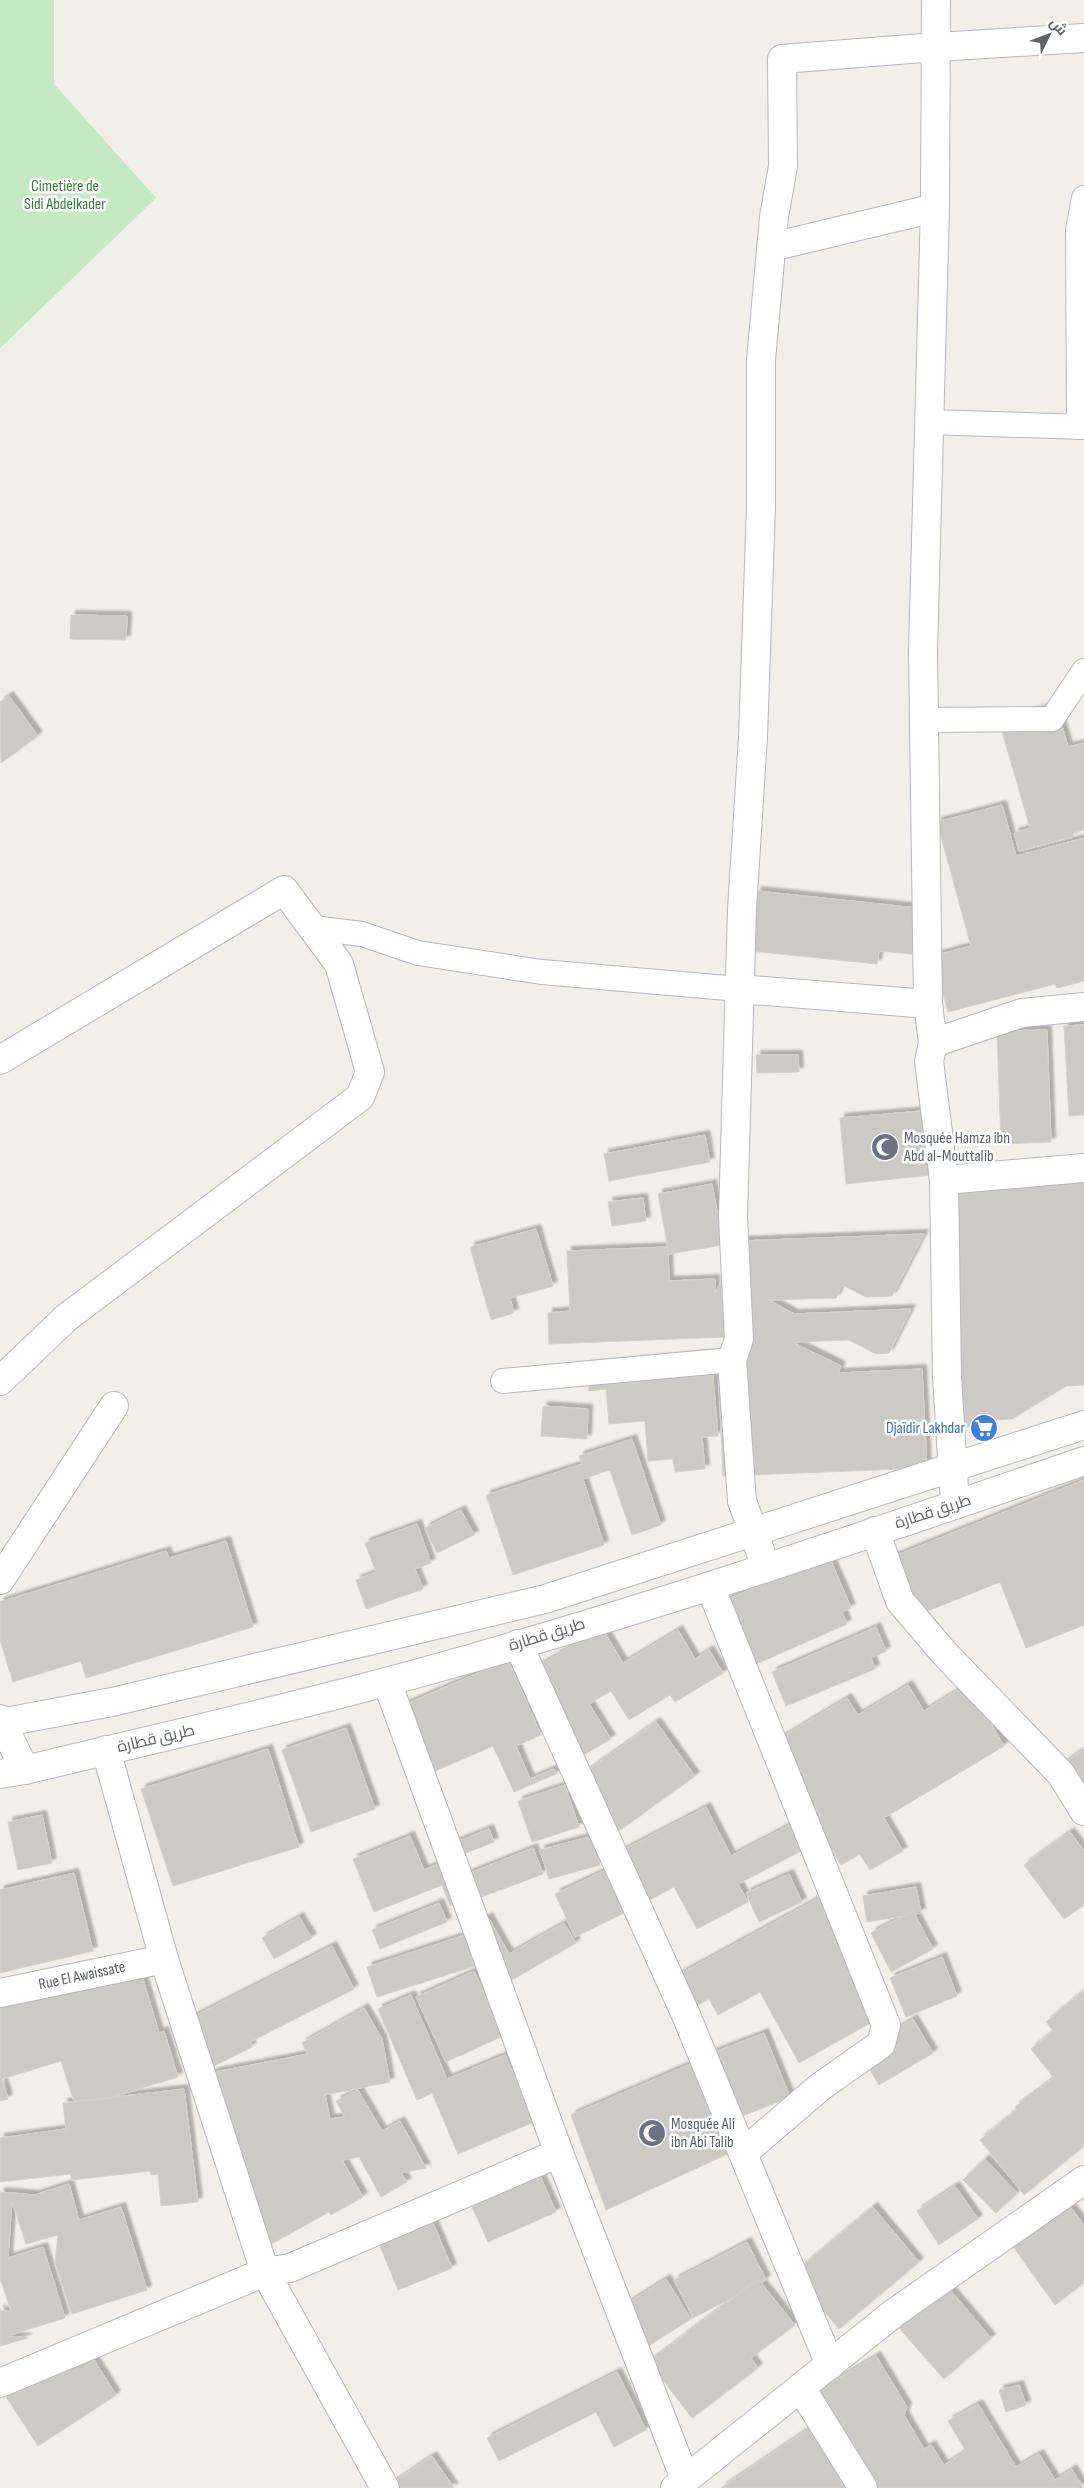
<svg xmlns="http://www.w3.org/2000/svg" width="1084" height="2488" font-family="'Sofia Sans Condensed',Cairo,sans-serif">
<defs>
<filter id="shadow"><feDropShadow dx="4.5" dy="-4.5" stdDeviation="1" flood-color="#0004"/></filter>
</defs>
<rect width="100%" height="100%" fill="#f1efe8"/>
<polygon fill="#c5e8c5" points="0,0 54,0 54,84 156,198 0,348"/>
<g fill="#cccac5" stroke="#d6d1c6" filter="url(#shadow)">
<polygon points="71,615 127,616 126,640 70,639"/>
<polygon points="9,696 38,736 1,763 0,702"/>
<polygon points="1056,705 1068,747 1084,743 1084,830 1073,833 1074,836 1019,851 1014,833 1030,828 999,721"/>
<polygon points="1002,805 1016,856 1084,838 1084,981 1057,988 1055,984 948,1012 933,956 971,946 937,822"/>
<polygon points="757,891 917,908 912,954 879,951 877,964 751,951"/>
<polygon points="1084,1025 1084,1115 1069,1116 1064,1026"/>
<polygon points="1047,1030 1051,1142 1001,1144 997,1031"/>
<polygon points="756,1055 798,1055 799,1072 757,1073"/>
<polygon points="922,1111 931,1175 846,1184 840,1118"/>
<polygon points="705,1135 710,1162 609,1181 604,1154"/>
<polygon points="1084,1162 1084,1385 1066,1386 1012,1419 979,1421 959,1432 943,1248 959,1238 943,1211 941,1188"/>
<polygon points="712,1184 723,1245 669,1254 658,1194"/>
<polygon points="643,1198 646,1221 612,1226 608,1202"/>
<polygon points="536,1229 553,1286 510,1298 514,1313 491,1320 470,1247"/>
<polygon points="924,1234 892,1296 866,1297 842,1285 836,1298 769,1300 794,1314 911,1309 889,1353 876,1354 849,1340 792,1342 841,1366 838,1373 922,1369 927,1468 723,1476 718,1363 729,1329 725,1337 549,1344 548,1313 570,1311 567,1251 668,1247 669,1281 715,1279 715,1294 741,1241"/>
<polygon points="711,1354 718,1436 702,1437 705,1469 675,1472 673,1459 648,1461 645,1421 609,1424 606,1389 589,1391 586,1366"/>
<polygon points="543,1406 588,1409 587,1439 541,1436"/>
<polygon points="632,1439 661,1525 632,1535 610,1470 583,1479 604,1545 513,1575 486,1495 582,1464 579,1456"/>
<polygon points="1084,1480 1084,1625 1026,1648 1000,1582 908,1619 885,1560"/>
<polygon points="461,1510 474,1535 437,1553 425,1528"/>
<polygon points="417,1524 431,1563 415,1569 423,1589 366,1609 356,1580 376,1572 365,1543"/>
<polygon points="226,1541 253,1627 86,1678 81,1661 13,1682 0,1640 0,1602 166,1551 169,1558"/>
<polygon points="829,1556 851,1608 842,1612 847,1624 738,1672 710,1607"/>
<polygon points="876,1627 886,1651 871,1658 875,1669 786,1706 772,1672"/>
<polygon points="602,1628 623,1663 678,1630 695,1659 709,1650 723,1673 675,1702 670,1695 629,1720 611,1691 589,1704 611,1739 573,1761 522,1676"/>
<polygon points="508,1660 541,1735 516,1746 530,1779 554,1769 556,1774 514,1792 493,1746 426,1775 404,1705"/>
<polygon points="968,1684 1004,1746 884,1818 903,1851 870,1870 860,1854 841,1865 769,1745 847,1698 858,1715 908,1685 924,1711"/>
<polygon points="656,1722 695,1776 616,1833 577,1778"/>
<polygon points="346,1728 375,1809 311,1832 282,1750"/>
<polygon points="268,1749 299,1847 173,1886 141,1789"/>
<polygon points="1084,1749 1084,1824 1049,1774"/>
<polygon points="565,1785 579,1827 532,1842 518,1801"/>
<polygon points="706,1807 731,1856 790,1825 803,1850 738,1884 748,1902 697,1929 674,1887 640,1905 614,1855"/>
<polygon points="42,1815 52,1863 18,1870 8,1822"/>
<polygon points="489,1829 494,1842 458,1856 474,1897 450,1906 442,1885 374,1912 353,1859 410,1836 424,1870 446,1861 441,1848"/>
<polygon points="1070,1832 1084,1851 1084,1905 1064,1919 1024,1865"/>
<polygon points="592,1836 600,1865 549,1879 540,1850"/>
<polygon points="533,1848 543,1874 476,1899 467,1874"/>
<polygon points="608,1869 628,1911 575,1937 555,1894"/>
<polygon points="74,1873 93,1951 0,1973 0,1890"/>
<polygon points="789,1874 802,1902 759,1922 746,1893"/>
<polygon points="916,1887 921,1913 867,1922 863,1896"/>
<polygon points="823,1896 883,2016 799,2063 760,1992 718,2015 709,1999 687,2011 669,1980"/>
<polygon points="439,1903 447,1922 380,1949 372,1930"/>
<polygon points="913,1911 933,1949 891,1972 871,1933"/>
<polygon points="299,1917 312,1938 274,1959 262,1938"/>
<polygon points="488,1917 509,1954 564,1923 576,1943 510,1981 477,1923"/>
<polygon points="468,1934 478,1965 377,1997 367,1967"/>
<polygon points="332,1946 354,1989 250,2042 252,2047 214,2066 189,2019"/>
<polygon points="136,1956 159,2033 164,2031 178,2077 76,2108 61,2061 2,2079 8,2099 0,2101 0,1997"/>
<polygon points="942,1957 957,1996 906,2017 890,1978"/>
<polygon points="474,1971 503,2036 446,2062 416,1997"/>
<polygon points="1084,1991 1084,2146 1024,2195 980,2140 1017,2110 1015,2107 1054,2078 1031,2049 1053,2031 1046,2022"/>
<polygon points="411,1995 447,2079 505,2055 534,2122 458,2154 432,2093 417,2100 378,2009"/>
<polygon points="364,2008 382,2039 390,2082 325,2095 330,2119 345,2117 336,2101 358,2090 382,2131 400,2121 426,2168 401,2173 407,2182 381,2197 359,2157 342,2160 363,2197 331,2215 329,2212 255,2253 203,2078 215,2072 308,2054 302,2043"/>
<polygon points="913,2019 933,2053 879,2085 859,2052"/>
<polygon points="764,2033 790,2097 738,2118 712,2053"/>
<polygon points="695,2062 734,2151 606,2210 571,2115"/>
<polygon points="184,2089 198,2202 161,2206 158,2174 151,2175 150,2171 72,2180 70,2174 0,2182 0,2138 66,2129 63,2103"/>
<polygon points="985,2159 1017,2193 996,2213 963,2180"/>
<polygon points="536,2167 556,2212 488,2242 468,2198"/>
<polygon points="69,2184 79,2220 121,2207 147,2290 72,2314 55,2262 58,2235 26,2244 12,2201 8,2258 43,2247 65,2318 7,2336 28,2338 0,2346 0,2308 1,2311 11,2311 0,2278 0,2192 34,2195"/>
<polygon points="955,2186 978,2219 939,2245 917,2211"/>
<polygon points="1065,2200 1084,2225 1084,2283 1055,2305 1009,2241"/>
<polygon points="424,2202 452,2268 398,2290 371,2224"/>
<polygon points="873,2207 919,2262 839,2329 793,2274"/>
<polygon points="747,2242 766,2280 693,2318 674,2280"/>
<polygon points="666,2279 691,2319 643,2349 618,2309"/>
<polygon points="758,2279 795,2325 751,2358 758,2368 692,2418 649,2362"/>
<polygon points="946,2285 991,2338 944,2379 898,2327"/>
<polygon points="84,2344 116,2395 38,2446 5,2395"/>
<polygon points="876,2356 907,2407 904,2415 924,2449 931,2445 944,2465 966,2451 948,2421 978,2404 1016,2467 1039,2454 1055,2480 1072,2469 1083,2488 864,2488 809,2396"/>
<polygon points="617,2372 646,2430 614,2447 596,2412 499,2461 487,2438"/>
<polygon points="1019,2385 1026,2405 1006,2412 999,2390"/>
<polygon points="813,2426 855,2488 721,2488"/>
<polygon points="432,2456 454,2488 385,2488"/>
</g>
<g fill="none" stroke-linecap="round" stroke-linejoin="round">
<g stroke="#b5b8bc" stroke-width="26">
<g id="pedestrian">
<polyline points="929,422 1084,427"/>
<polyline points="1079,427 1078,230 1084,198"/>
<polyline points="924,720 1052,719 1084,671"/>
<polyline points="313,928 362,934 418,953 542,972 739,989"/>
<polyline points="503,1381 732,1360"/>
</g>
</g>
<g stroke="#b5b8bc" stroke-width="30">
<g id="minor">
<polyline points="936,0 935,208 923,652 928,1004 933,1043 929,1061 944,1180 947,1377 955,1505"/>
<polyline points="771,247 935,208"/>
<polyline points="739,989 928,1004"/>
<polyline points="933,1043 1022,1013 1084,1007"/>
<polyline points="0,1060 284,890 339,964 370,1072 360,1097 66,1318 0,1381"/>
<polyline points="944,1180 1084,1168"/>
<polyline points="875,1531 900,1601 945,1654 1061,1774 1084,1811"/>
<polyline points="766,1567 742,1501 732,1360 739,1339 733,1217 742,909 753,737 761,506 761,360 774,217 783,166 782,59 936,47 1084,38"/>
<polyline points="0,1580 114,1406"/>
<polyline points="710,1586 886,2025 881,2044 820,2087 743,2153"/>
<polyline points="518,1644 686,2015 830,2365"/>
<polyline points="0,1719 25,1770"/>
<polyline points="0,1993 164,1959"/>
<polyline points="559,2153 685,2479"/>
<polyline points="0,2383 265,2272 164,1959 106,1750"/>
<polyline points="801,2388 863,2488"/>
<polyline points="385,2488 265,2272 290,2268 559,2153 387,1682"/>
<polyline points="675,2488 894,2313 1084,2180"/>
</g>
</g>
<g stroke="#b6babf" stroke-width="30">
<g id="secondary">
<polyline points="0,1723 112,1702 545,1599 1084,1425"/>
<path d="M0 1774 25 1770C145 1741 266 1714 386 1682 621 1619 853 1540 1084 1461"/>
</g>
</g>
<use href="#pedestrian" stroke="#fff" stroke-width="24"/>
<use href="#minor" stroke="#fff" stroke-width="28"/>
<use href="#secondary" stroke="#fff" stroke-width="28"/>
</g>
<defs>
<g id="mosque-disc" transform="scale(1.4375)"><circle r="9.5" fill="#6b7280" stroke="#fff"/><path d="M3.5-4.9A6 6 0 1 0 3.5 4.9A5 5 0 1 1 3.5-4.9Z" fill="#fff"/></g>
<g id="supermarket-disc" transform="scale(1.4375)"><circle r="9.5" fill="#3f7fe0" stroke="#fff"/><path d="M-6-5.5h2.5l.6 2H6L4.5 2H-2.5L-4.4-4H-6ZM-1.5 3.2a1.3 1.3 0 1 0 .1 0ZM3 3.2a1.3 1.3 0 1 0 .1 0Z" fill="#fff"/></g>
</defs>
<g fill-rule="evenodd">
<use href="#mosque-disc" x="885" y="1147"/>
<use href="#supermarket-disc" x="984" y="1428"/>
<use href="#mosque-disc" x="652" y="2133"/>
</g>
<g text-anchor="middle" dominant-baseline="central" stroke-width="5" stroke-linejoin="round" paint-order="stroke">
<g font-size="16" fill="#348238" stroke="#fff">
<text x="65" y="186">Cimetière de<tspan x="65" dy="18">Sidi Abdelkader</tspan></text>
</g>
<g font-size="16" fill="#5b616d" stroke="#fff" text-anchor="start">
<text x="904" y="1138">Mosquée Hamza ibn<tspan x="904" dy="18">Abd al-Mouttalib</tspan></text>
<text x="671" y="2124">Mosquée Ali<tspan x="671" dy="18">ibn Abi Talib</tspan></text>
</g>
<g font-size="16" fill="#366cbe" stroke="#fff" text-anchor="end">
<text x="965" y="1428">Djaïdir Lakhdar</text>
</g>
<g font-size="16" fill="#5f6368" stroke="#fff">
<text transform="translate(933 1512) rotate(-18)">طريق قطارة</text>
<text transform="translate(547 1635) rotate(-17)">طريق قطارة</text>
<text transform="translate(156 1739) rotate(-13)">طريق قطارة</text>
<text transform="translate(82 1976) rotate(-12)">Rue El Awaissate</text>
</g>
</g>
<g transform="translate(1049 35) rotate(48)" stroke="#ffffff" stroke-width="4" paint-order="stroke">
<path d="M0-4L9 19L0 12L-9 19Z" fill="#5f6368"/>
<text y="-8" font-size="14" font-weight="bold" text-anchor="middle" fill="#5f6368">ش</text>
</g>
</svg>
